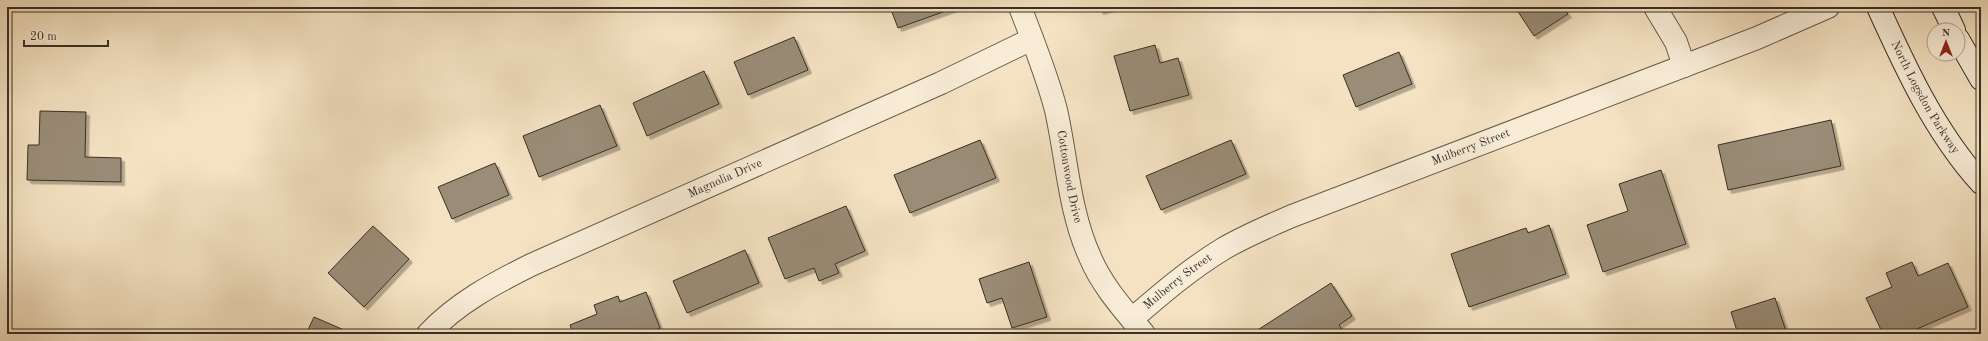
<svg xmlns="http://www.w3.org/2000/svg" width="1988" height="341" font-family="'Old Standard TT',serif">
<defs>
<filter id="shadow"><feDropShadow dx="3.5" dy="3.5" stdDeviation="0" flood-color="#0004"/></filter>
</defs>
<rect width="100%" height="100%" fill="#f4e2c2"/>
<filter id="stains"><feTurbulence type="fractalNoise" baseFrequency=".005" numOctaves="4"/><feColorMatrix values="0 0 0 0 .2 0 0 0 0 .09 0 0 0 0 .02 0 0 0 .5 -.17"/></filter>
<radialGradient id="worn" r=".72"><stop offset=".6" stop-color="#630" stop-opacity="0"/><stop offset="1" stop-color="#630" stop-opacity=".3"/></radialGradient>
<g fill="#9a8c77" stroke="#392f25" filter="url(#shadow)">
<polygon points="890,7 957,7 898,28"/>
<polygon points="1099,7 1115,7 1100,11"/>
<polygon points="1515,7 1563,7 1568,14 1534,36"/>
<polygon points="794,37 808,70 748,95 734,62"/>
<polygon points="1155,45 1160,63 1178,58 1189,95 1130,111 1114,56"/>
<polygon points="1399,52 1412,84 1356,107 1343,75"/>
<polygon points="704,71 719,104 647,136 633,103"/>
<polygon points="600,105 617,146 539,177 523,136"/>
<polygon points="40,111 86,112 85,157 121,158 121,182 27,180 28,145 39,145"/>
<polygon points="1831,120 1841,166 1728,190 1718,145"/>
<polygon points="980,140 996,178 910,213 894,175"/>
<polygon points="1231,140 1246,174 1161,210 1146,176"/>
<polygon points="495,163 509,195 452,219 438,187"/>
<polygon points="1661,170 1686,244 1603,272 1587,225 1628,211 1619,184"/>
<polygon points="846,206 865,251 835,264 839,273 819,281 814,268 785,279 768,238"/>
<polygon points="1549,225 1566,274 1469,307 1451,254 1526,228 1528,233"/>
<polygon points="373,226 409,259 364,307 328,273"/>
<polygon points="745,250 759,283 687,313 673,281"/>
<polygon points="1029,262 1047,317 1012,328 1002,298 987,303 979,279"/>
<polygon points="1912,262 1918,276 1948,263 1968,307 1905,334 1883,334 1866,298 1892,287 1886,273"/>
<polygon points="1331,283 1352,316 1339,325 1345,334 1258,334 1256,331"/>
<polygon points="646,292 660,328 646,334 573,334 570,325 597,314 594,305 618,296 620,302"/>
<polygon points="1775,298 1787,334 1729,334 1737,331 1731,312"/>
<polygon points="314,317 351,333 350,334 306,334"/>
</g>
<g fill="none" stroke-linecap="round" stroke-linejoin="round">
<g stroke="#685c4c" stroke-width="24">
<g id="street">
<path id="s1" d="M1020 7C1033 41 1047 75 1056 110 1067 159 1069 211 1090 257 1102 286 1124 310 1144 334"/>
<polyline points="1655,7 1676,42 1684,66"/>
<path id="s2" d="M1132 319C1161 294 1190 269 1223 249 1245 236 1269 226 1292 216L1757 38 1828 7"/>
<path id="s3" d="M428 334C457 303 493 284 531 265L941 83 1032 39"/>
</g>
</g>
<g stroke="#392f25" stroke-width="24">
<g id="secondary">
<path id="s4" d="M1878 7C1906 69 1935 132 1981 183"/>
<polyline points="1943,7 1954,30"/>
<polyline points="1958,39 1981,79"/>
</g>
</g>
<use href="#street" stroke="#f8ecd7" stroke-width="22"/>
<use href="#secondary" stroke="#f8ecd7" stroke-width="22"/>
</g>
<g text-anchor="middle" dominant-baseline="central" stroke-width="3" stroke-linejoin="round" paint-order="stroke">
<g font-size="12" fill="#392f25" stroke="#f8ecd7">
<text stroke="none"><textPath href="#s4" startOffset="102">North Logsdon Parkway</textPath></text>
<text stroke="none"><textPath href="#s2" startOffset="383">Mulberry Street</textPath></text>
<text stroke="none"><textPath href="#s1" startOffset="177">Cottonwood Drive</textPath></text>
<text stroke="none"><textPath href="#s3" startOffset="337">Magnolia Drive</textPath></text>
<text stroke="none"><textPath href="#s2" startOffset="59">Mulberry Street</textPath></text>
</g>
</g>
<rect width="1988" height="341" fill="none" stroke="#f4e2c2" stroke-width="24"/>
<rect x="8" y="8" width="1972" height="325" fill="none" stroke="#392f25" stroke-width="2"/>
<rect x="12" y="12" width="1964" height="317" fill="none" stroke="#392f25"/>
<g transform="translate(1946 42)"><circle r="19" fill="#f8ecd7" stroke="#aca090"/>
<path d="M0-3L7 15L0 10L-7 15Z" fill="#8f2418"/>
<text y="-6" font-size="11" font-weight="bold" text-anchor="middle" fill="#392f25">N</text>
</g>
<path d="M24 40v6h84v-6" fill="none" stroke="#392f25" stroke-width="2"/>
<text x="30" y="40" font-size="12" fill="#392f25" stroke="#f8ecd7" stroke-width="3" paint-order="stroke">20 m</text>
<rect width="100%" height="100%" filter="url(#stains)"/>
<rect width="100%" height="100%" fill="url(#worn)"/>
</svg>
